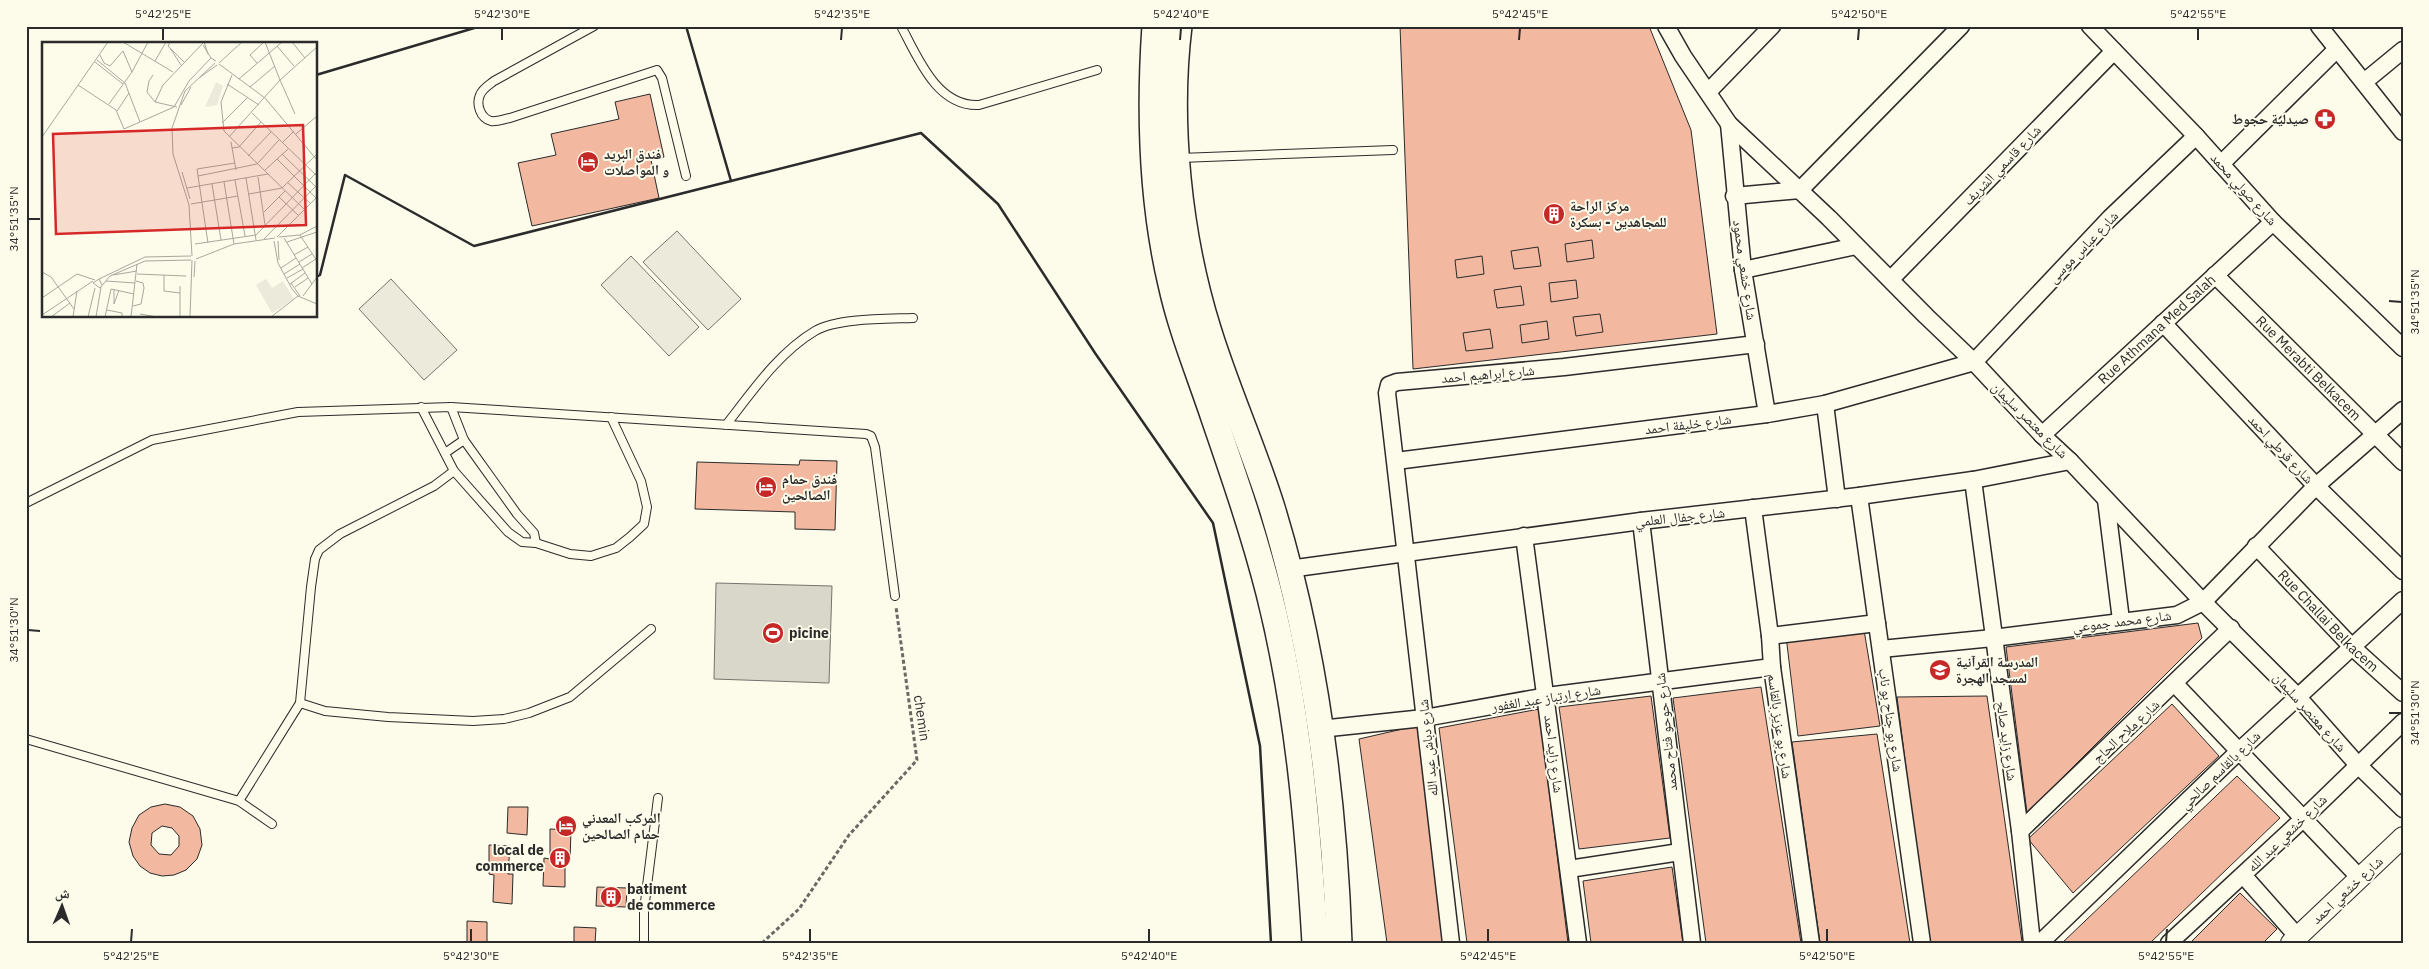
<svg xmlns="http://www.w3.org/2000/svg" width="2429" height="969" font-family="'IBM Plex Sans','Noto Naskh Arabic',sans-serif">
<rect width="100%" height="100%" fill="#fdfbea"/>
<g fill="#ecebdb" stroke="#74746e">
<polygon points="677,231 741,299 708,330 643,262"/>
<polygon points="631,256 699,327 669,356 601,285"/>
<polygon points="391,279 457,350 424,380 359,309"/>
</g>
<polygon fill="#d8d7c9" stroke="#74746e" points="716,583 832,586 829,683 714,679"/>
<g fill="#f2b8a0" stroke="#2b2b2b" fill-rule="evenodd">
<polygon points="1400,26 1649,26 1691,130 1717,334 1413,369"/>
<polygon points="650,94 664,157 651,160 659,198 532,226 518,163 556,155 551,134 619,119 615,102"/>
<polygon points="1592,240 1594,258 1567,262 1565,244"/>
<polygon points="1538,247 1541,266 1514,269 1511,251"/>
<polygon points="1482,256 1484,274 1457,278 1455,260"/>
<polygon points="1576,280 1578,298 1551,302 1549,283"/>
<polygon points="1521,286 1524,305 1497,308 1494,290"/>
<polygon points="1600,314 1603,332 1576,336 1573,317"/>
<polygon points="1547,321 1549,339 1522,343 1520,325"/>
<polygon points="1490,329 1493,348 1466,351 1463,333"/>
<polygon points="800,460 837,461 835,530 795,529 795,512 695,509 697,462 799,465"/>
<polygon points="2198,623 2202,638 2027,813 2006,647"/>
<polygon points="1864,630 1880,726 1798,736 1786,636"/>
<polygon points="1761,687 1801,943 1706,943 1673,698"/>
<polygon points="1651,696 1670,838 1579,849 1559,707"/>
<polygon points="1987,696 2022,942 1928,943 1897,697"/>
<polygon points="2172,704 2219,756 2073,893 2028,839"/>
<polygon points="1539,709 1568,943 1467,943 1439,728"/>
<polygon points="1420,725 1445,943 1387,943 1359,739"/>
<polygon points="1877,734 1910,943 1820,943 1792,742"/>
<polygon points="2237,776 2280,818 2150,943 2062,943"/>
<path d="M165 804 180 807 193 816 200 829 202 845 197 859 186 870 174 875 162 876 150 873 140 866 133 856 129 842 132 828 139 815 151 807ZM162 826 172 828 179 836V846L171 855 159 854 151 845 152 833Z"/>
<polygon points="508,807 528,807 527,835 507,833"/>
<polygon points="550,829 571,830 570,860 565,860 565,887 543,886 544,858 550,859"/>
<polygon points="489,845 510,846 508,874 513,874 512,904 493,902 494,875 489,874"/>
<polygon points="1672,867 1683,943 1591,943 1583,881"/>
<polygon points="597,887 627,888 626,907 596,906"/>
<polygon points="2240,893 2277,929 2263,943 2190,943"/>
<polygon points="467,921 487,922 487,943 467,943"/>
<polygon points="574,927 596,928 595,943 574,943"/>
</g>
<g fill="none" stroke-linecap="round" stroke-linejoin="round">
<g stroke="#2b2b2b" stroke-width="10">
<g id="service">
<path d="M594 26 494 81C489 85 482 89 480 95 476 104 480 118 491 121 497 122 504 119 510 118L657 70 662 78 686 176"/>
<path d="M901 26C918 58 937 107 979 105L1097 70"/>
<polyline points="1180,158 1393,150"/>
<polyline points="421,407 454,471 508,532 522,542 536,543 570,554 591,556 616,548 630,537 644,524 647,507 641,481 611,417"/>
<polyline points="451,407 464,440 517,514 534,533 536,543"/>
<path d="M726 425C752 392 778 353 815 331 837 318 887 319 913 318"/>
<polyline points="445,453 464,440"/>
<polyline points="26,503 152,440 298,412 451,407 866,434 871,436 875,447 895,596"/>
<polyline points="300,703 325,711 388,717 473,721 504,719 529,713 570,697 651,629"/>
<polyline points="26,739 239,801 272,824"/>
<polyline points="239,801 300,703 311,587 315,559 319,550 340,534 434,486 454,471"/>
<polyline points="644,943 644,910 658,798"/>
</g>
</g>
<g stroke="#2b2b2b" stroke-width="19">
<g id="minor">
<polyline points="1666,26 1683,56 1729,124 1829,218 1926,316 1974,362 2042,435 2070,461 2203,602 2297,696 2357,764 2403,809"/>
<polyline points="2090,26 2196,136 2273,222 2403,348"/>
<polyline points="2319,26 2403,132"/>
<polyline points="2364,82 2403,50"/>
<polyline points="1708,92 1772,26"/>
<polyline points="1729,124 1743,270 1767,414"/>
<polyline points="2221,164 2337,49"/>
<polyline points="1734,196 1800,190 1961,26"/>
<polyline points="1743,270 1856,246"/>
<path id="s1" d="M2215 275 2403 462"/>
<polyline points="1891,279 2114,51"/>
<polyline points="2163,323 2316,486 2403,571"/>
<polyline points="1825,404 1837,499"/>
<path id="s2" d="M2042 435 2273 222"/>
<polyline points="1396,461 1767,414 1825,404 1974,362 2110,218 2196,136"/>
<polyline points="1973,480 2020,831 2032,943"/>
<polyline points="1859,496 1922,943"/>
<polyline points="2106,500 2121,620"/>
<polyline points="1753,508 1770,636 1772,667 1811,943"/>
<polyline points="1641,521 1692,943"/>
<polyline points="1524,536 1578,943"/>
<path id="s3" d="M2256 546 2352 647 2403 693"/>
<polyline points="1289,569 1641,521 1859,496 1973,480 2070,461"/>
<polyline points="1770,636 1877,623"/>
<polyline points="1881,649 1993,638 2177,615 2203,602 2316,486 2403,410"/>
<polyline points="2175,684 2359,877"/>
<polyline points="1320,729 1424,718 1547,696 1772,667"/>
<polyline points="2020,831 2231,628"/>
<polyline points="1569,869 1680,852"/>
<polyline points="2243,875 2297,936"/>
<polyline points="1451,943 1387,393 1389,385 1397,382 1564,367 1756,344"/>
<polyline points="2040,943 2238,752 2403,600"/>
<polyline points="2169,943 2303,819 2403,722"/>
</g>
</g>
<g stroke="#2b2b2b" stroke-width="22">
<polyline id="tertiary" points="2291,943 2403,837"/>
</g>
<g stroke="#2b2b2b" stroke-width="28">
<g id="primary">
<path d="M1155 26C1149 113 1151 199 1171 284 1181 330 1199 373 1214 418 1234 476 1254 534 1269 593 1298 708 1308 825 1315 943"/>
<path d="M1179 26C1167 123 1179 236 1208 329 1227 391 1254 449 1273 511 1315 650 1334 798 1339 943"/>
</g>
</g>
<polyline stroke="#6a6964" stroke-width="3" stroke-dasharray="4 2.5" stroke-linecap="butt" points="762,943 799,909 849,835 917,760 896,607"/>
<use href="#service" stroke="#fdfbea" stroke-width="8"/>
<use href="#minor" stroke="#fdfbea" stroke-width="16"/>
<use href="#tertiary" stroke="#fdfbea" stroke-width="20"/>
<use href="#primary" stroke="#fdfbea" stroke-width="25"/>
<g stroke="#2b2b2b" stroke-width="2.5">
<polyline points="316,75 481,26"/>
<polyline points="731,181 921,133 998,204 1095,353 1213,523 1260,746 1271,943"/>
<polyline points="316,277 320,275 345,175 474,246 731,181 686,26"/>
</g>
</g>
<path fill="none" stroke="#2b2b2b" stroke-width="2" d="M163 40V28M502 40V28M841 40 842 28M1180 40 1181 28M1519 40 1520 28M1858 40 1859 28M2198 40V28M28 219H40M2389 301 2402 302M28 630 40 631M2389 713H2402M131 942 132 929M471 942V929M810 942V929M1149 942V929M1488 942V929M1827 942V929M2166 942 2167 929"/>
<defs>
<g id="pharmacy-disc" transform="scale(1.125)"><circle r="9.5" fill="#c62828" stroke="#fdfbea"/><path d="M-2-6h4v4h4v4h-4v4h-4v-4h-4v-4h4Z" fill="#fff"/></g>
<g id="hotel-disc" transform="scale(1.125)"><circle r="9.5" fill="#c62828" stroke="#fdfbea"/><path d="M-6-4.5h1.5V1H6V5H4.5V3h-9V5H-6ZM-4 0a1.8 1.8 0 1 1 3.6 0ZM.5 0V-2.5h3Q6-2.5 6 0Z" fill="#fff"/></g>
<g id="building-disc" transform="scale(1.125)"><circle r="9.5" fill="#c62828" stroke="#fdfbea"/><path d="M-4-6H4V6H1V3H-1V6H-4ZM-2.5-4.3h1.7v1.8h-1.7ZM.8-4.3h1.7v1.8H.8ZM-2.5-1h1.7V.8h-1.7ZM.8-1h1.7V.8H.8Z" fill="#fff"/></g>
<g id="stadium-disc" transform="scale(1.125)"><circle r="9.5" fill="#c62828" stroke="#fdfbea"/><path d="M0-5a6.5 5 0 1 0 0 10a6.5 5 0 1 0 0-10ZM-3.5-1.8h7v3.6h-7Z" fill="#fff"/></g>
<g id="school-disc" transform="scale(1.125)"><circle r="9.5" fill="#c62828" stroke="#fdfbea"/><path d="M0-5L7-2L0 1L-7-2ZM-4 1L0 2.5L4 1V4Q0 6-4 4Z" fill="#fff"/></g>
</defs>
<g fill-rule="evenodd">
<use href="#pharmacy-disc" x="2325" y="119"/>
<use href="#hotel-disc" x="588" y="162"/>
<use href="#building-disc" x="1554" y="214"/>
<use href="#hotel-disc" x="766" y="487"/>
<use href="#stadium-disc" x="773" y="633"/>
<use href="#school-disc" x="1940" y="670"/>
<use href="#hotel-disc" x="566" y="826"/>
<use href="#building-disc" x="560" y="858"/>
<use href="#building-disc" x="611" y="897"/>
</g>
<g text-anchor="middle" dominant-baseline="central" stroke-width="4" stroke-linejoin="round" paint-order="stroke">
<g font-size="14" font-weight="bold" fill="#2b2b2b" stroke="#fdfbea" text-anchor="start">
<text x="2309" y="119" text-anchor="end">صيدلية حجوط</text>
<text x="604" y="154">فندق البريد<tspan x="604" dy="16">و المواصلات</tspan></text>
<text x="1570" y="206">مركز الراحة<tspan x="1570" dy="16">للمجاهدين - بسكرة</tspan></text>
<text x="782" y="479">فندق حمام<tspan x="782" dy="16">الصالحين</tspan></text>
<text x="789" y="633">picine</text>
<text x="1956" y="662">المدرسة القرآنية<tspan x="1956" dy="16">لمسجد الهجرة</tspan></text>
<text x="582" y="818">المركب المعدني<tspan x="582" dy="16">حمام الصالحين</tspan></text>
<text x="544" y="850" text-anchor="end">local de<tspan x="544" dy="16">commerce</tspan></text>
<text x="627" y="889">batiment<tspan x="627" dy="16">de commerce</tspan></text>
</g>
<g font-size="14" fill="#2b2b2b" stroke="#fdfbea">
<text transform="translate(2002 165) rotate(-46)">شارع قاسمي الشريف</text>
<text transform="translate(2244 189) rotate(48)">شارع صولي محمد</text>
<text transform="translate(2083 247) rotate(-46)">شارع عباس موسى</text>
<text transform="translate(1745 270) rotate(82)">شارع خشعي محمود</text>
<text stroke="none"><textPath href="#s2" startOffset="156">Rue Athmana Med Salah</textPath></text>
<text stroke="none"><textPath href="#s1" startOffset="132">Rue Merabti Belkacem</textPath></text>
<text transform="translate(1488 374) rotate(-5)">شارع ابراهيم احمد</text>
<text transform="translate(2030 420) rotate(45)">شارع معنصر سليمان</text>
<text transform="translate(1688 424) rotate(-7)">شارع خليفة احمد</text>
<text transform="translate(2281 449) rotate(47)">شارع قرطي احمد</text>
<text transform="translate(1680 517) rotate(-6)">شارع جفال العلمي</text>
<text stroke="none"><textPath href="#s3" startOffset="104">Rue Challai Belkacem</textPath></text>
<text transform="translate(2122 621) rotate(-7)">شارع محمد جموعي</text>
<text transform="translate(1546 698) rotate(-9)">شارع ارتباز عبد الغفور</text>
<text transform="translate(2310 712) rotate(48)">شارع معنصر سليمان</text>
<text transform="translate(922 718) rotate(82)">chemin</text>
<text transform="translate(1891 720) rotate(82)">شارع بو جناح بو ناب</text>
<text transform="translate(1780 726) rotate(82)">شارع بو عزيز بالقاسم</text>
<text transform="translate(2126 731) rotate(-43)">شارع ملاح الحاج</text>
<text transform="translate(1666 732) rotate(-96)">شارع حوحو فتاح محمد</text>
<text transform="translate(2007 741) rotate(82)">شارع زايد صالح</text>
<text transform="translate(1428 748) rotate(-96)">شارع دباش عبد الله</text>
<text transform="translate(1554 754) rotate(83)">شارع زايد احمد</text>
<text transform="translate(2220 770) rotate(-44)">شارع بالقاسم صالحي</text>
<text transform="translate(2287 833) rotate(-44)">شارع خشعي عبد الله</text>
<text transform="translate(2347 890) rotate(-43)">شارع خشعي احمد</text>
</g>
</g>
<g transform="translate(42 42)">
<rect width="275" height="275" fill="#fdfbea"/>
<path d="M174 40 181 44 175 63 163 65ZM224 237 230 246 241 239 252 257 230 271 214 243Z" fill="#ecebdb"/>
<path fill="none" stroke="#a9a89e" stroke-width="1" d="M81 0 131 30M128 0 126 4 142 20M250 0 263 16M161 3 169 16M235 4 252 24M128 6 139 23M58 13 62 21 68 24 81 9 90 30M55 18 83 41 98 80M113 19 124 0M53 20 81 42M177 21 200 0M215 21 208 13 222 0M177 22 223 56 275 118M111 33 107 39 105 50 113 60M190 33 179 60 182 89 263 168M157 36 175 23M197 37 240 0M185 42 217 63M36 43 74 68 82 87 132 65 147 39 169 16 174 19M208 45 233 24M67 62 90 30 106 0M139 63 149 45M135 65 113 60 121 43 162 0 166 12M75 69 87 51M210 71 275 134M253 72 238 38 275 5M180 81 206 55M254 92 275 74M0 95 66 0M187 95 238 38 223 0M189 100 194 128M240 101 252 89M190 106 197 105 219 80M240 112 275 146M206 114 229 90M235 117 274 156M222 129 246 107M140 130 148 157M156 134 215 122 237 98M216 135 223 183M204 136 214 198M193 138 203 194M182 140 192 202M245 140 269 162M170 142 179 198M145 146 226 132M207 152 240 146 275 112M237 155 257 174M149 162 196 154M222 170 243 149M258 193 275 219M235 195 275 155M237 195 258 193 275 184M242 196 270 242M222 197 275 143M232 199 236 221 250 247 256 254 275 262M236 199 237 218M245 200 275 190M166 201 155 127 193 121M153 202 214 193 275 130M252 213 266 205M150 214 147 163 131 112 130 86 143 49 173 21M154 217 192 202 233 196M257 220 270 212M239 226 254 216M260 226 274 217M0 230 9 235 32 267M95 232 144 234M242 232 258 222M71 233 95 229M122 233V249L138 251M152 235 153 219M245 236 261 227M57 237 103 215 149 214M64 239 93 241M249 241 258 254M248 242 263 231M60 243 57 237 51 241 58 246 68 234 103 219 149 218M253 245 266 236M72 247V262L77 248M261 254 275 235M0 256 35 232 53 238M91 264 99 262 102 246 101 241 94 239M65 268 80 271V275M98 272 115 275M0 273 51 239M9 275 28 261M31 275 35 249M46 275 53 246M54 275 59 245M63 275 69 247 92 252M89 275 95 222M138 275V244M148 275 150 218M229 275 256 254"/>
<path fill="#d62828" fill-opacity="0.15" stroke="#d62828" stroke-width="2.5" d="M261 83 264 183 14 192 11 92Z"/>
<rect width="275" height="275" fill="none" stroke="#2b2b2b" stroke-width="2.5"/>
</g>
<rect width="2429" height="969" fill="none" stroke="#fdfbea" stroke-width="55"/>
<g transform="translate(62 906) rotate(2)" stroke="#fdfbea" stroke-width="4" paint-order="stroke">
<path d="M0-4L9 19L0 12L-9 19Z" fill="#2b2b2b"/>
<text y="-8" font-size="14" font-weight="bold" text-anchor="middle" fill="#2b2b2b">ش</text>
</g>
<rect x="28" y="28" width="2374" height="914" fill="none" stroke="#2b2b2b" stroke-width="2"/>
<g font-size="12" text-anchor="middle" fill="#2b2b2b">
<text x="163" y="18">5°42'25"E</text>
<text x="502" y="18">5°42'30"E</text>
<text x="842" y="18">5°42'35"E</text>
<text x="1181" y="18">5°42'40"E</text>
<text x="1520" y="18">5°42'45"E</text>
<text x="1859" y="18">5°42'50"E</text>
<text x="2198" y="18">5°42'55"E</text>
<text transform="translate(14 219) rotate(-90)" y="4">34°51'35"N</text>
<text transform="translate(2415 302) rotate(-90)" y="4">34°51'35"N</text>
<text transform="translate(14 630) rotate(-90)" y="4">34°51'30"N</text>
<text transform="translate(2415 713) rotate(-90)" y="4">34°51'30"N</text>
<text x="131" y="960">5°42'25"E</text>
<text x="471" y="960">5°42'30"E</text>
<text x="810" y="960">5°42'35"E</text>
<text x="1149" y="960">5°42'40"E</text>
<text x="1488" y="960">5°42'45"E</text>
<text x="1827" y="960">5°42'50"E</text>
<text x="2166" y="960">5°42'55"E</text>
</g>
</svg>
